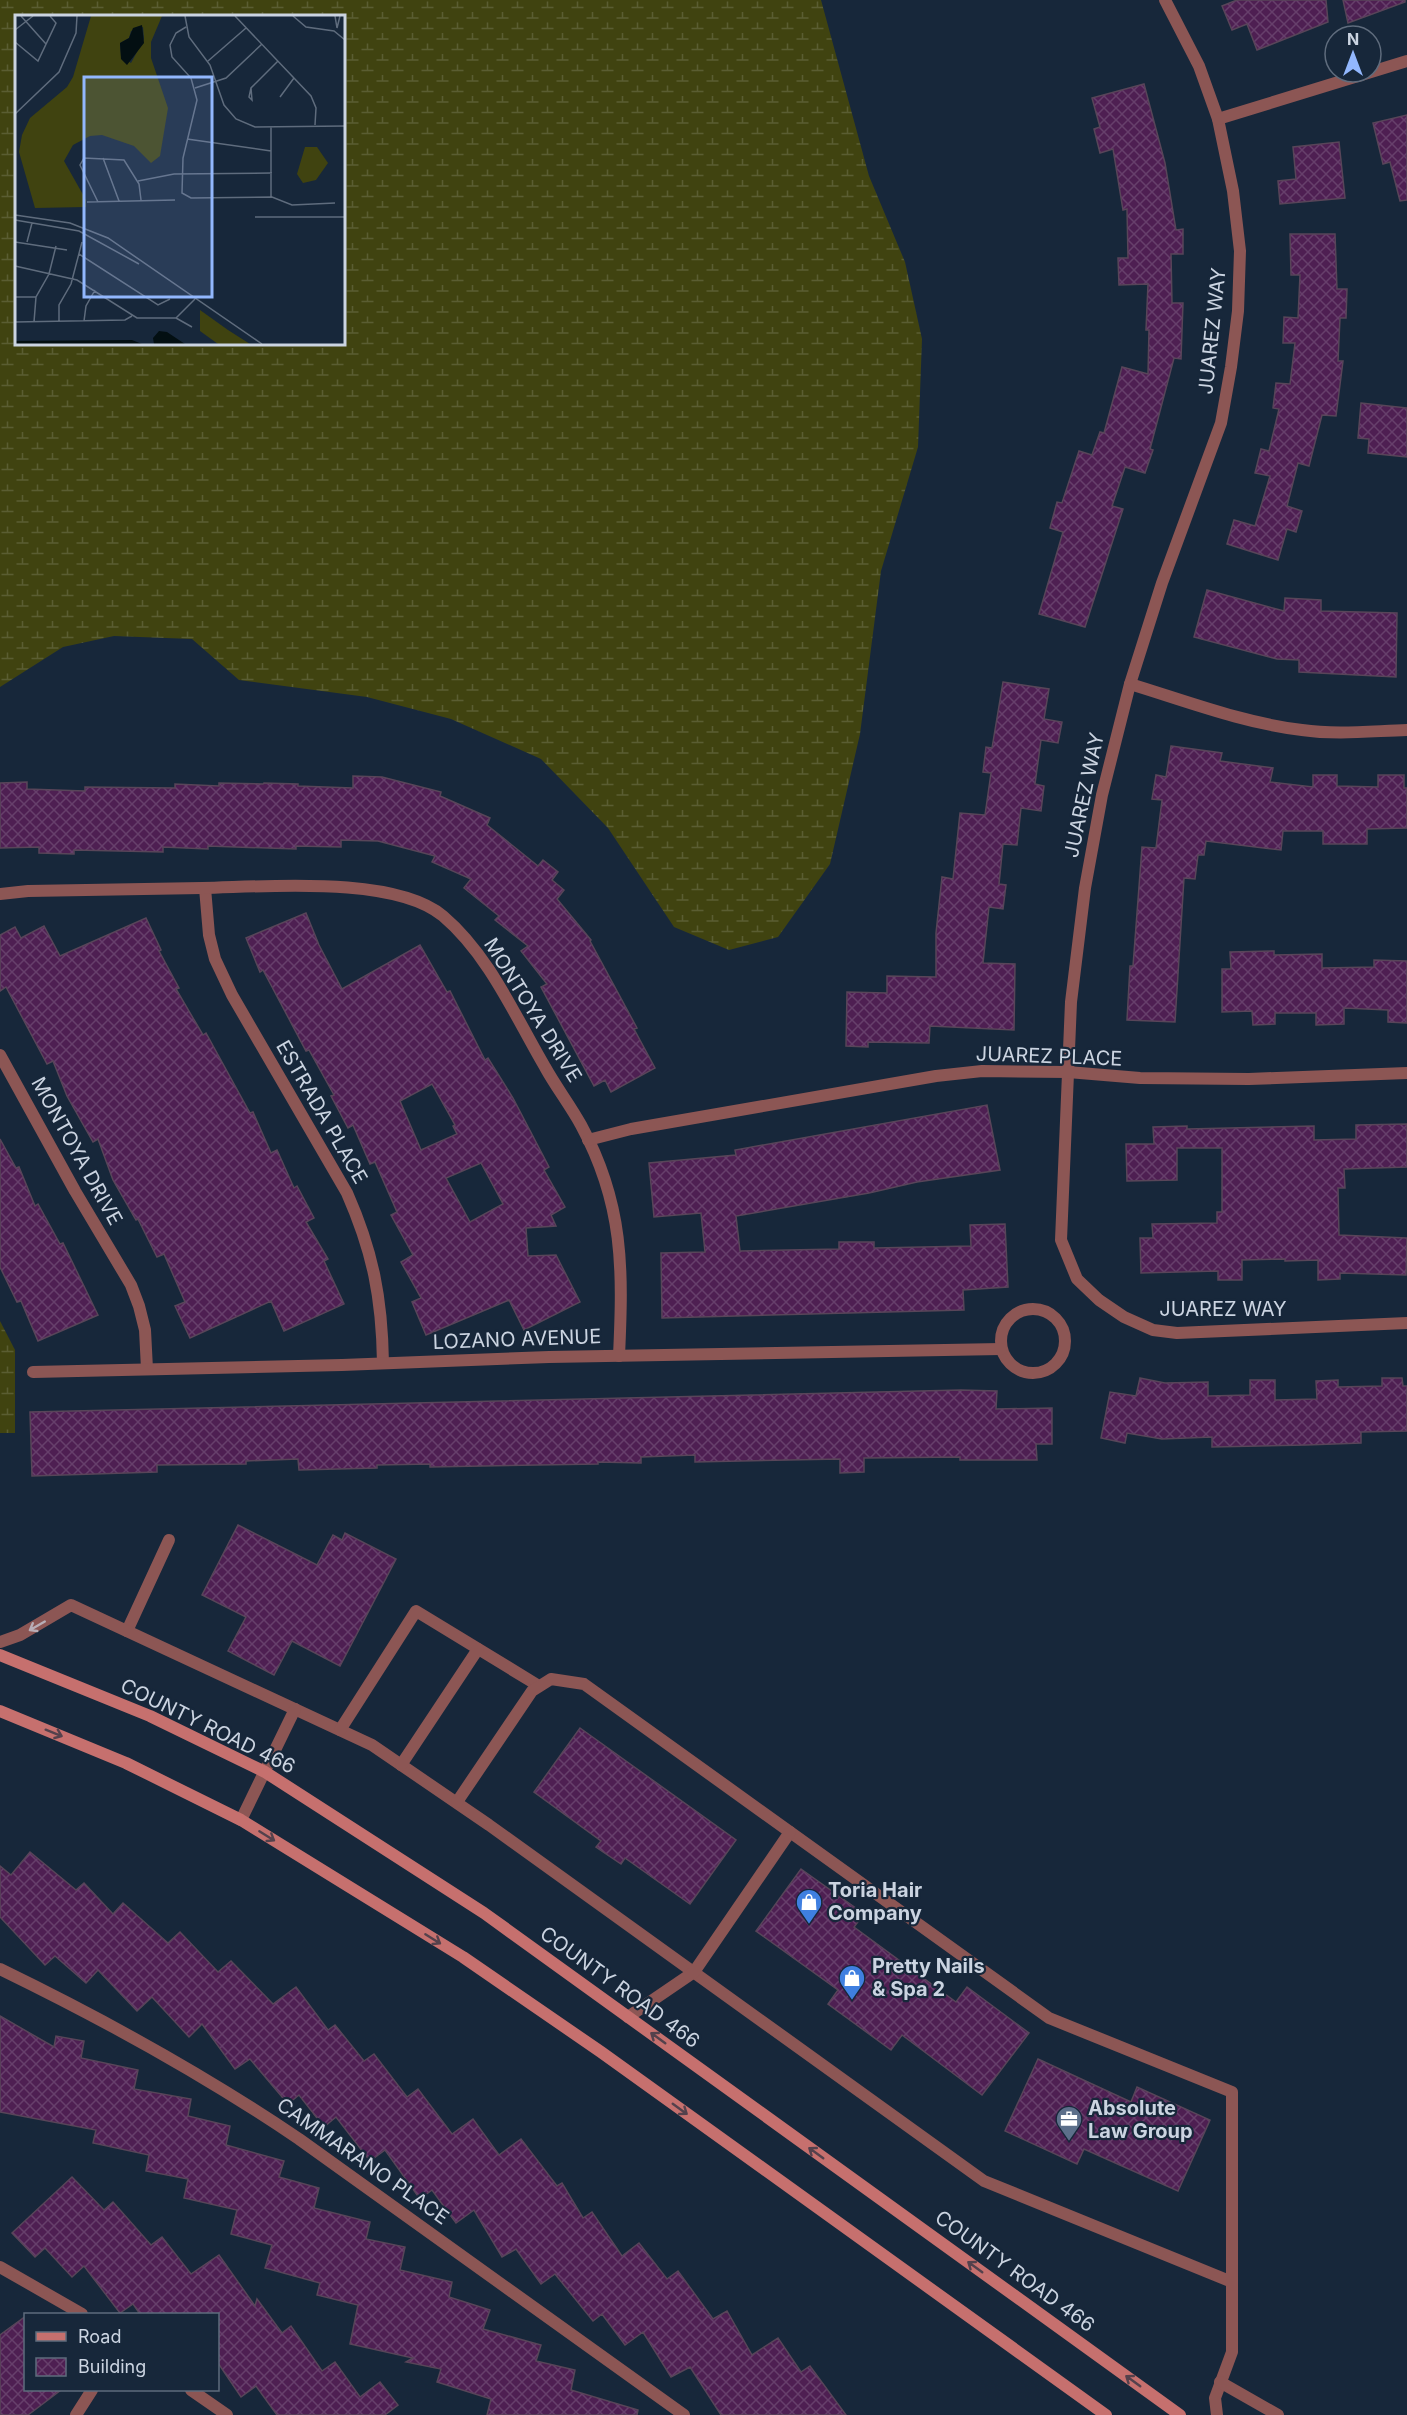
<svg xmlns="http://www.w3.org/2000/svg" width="1407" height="2415" font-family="Inter,sans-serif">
<defs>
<pattern id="wetland-marsh" width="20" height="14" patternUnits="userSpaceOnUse" patternTransform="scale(1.5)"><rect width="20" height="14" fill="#404310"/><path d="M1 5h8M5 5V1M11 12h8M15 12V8" fill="none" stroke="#5a5d32"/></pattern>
<pattern id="building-cross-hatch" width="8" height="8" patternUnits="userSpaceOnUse" patternTransform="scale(1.5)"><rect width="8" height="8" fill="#4e1f52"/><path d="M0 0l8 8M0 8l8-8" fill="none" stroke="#663f6b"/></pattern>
</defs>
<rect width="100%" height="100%" fill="#17273a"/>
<g fill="url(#wetland-marsh)" fill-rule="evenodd">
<path d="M0 0H821L869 176 905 262 922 339 918 447 881 571 860 734 830 864 778 937 729 950 674 927 608 828 541 759 451 719 367 697 239 680 192 639 114 636 63 647 0 687ZM16 16H344V344H16Z"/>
<polygon points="0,1321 15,1350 15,1433 0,1433"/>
</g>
<g fill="url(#building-cross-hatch)" stroke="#584559" stroke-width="1.5" fill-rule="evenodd">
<polygon points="1237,0 1326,0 1328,22 1257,50 1247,24 1232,30 1222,6"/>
<polygon points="1343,0 1405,0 1405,2 1348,23"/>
<polygon points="1144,84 1165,163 1176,230 1183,229 1183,254 1171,254 1172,303 1183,303 1181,359 1174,358 1150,449 1153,450 1145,473 1125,467 1112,506 1123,509 1085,627 1039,614 1063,532 1050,528 1057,502 1062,503 1079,451 1092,455 1100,432 1104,433 1122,367 1148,374 1149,330 1146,330 1148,284 1119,285 1118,258 1128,258 1127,209 1123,210 1113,149 1100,153 1094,129 1100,127 1092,98"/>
<polygon points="1407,115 1407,200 1400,201 1390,162 1383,164 1373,123"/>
<polygon points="1339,142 1345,198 1280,204 1278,181 1296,179 1293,147"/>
<polygon points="1290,234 1335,234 1337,289 1347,289 1346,318 1340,318 1338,361 1343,361 1336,416 1322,415 1309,466 1298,463 1287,506 1302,511 1296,532 1287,529 1278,560 1227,544 1234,520 1255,526 1270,476 1255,473 1261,449 1269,451 1279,409 1273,408 1276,383 1290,384 1295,343 1283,343 1284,317 1298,318 1300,275 1291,275"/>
<polygon points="1361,403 1407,408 1407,457 1368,453 1369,439 1358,438"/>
<polygon points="1207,590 1284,611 1285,598 1321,600 1321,611 1397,613 1396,677 1299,672 1299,660 1277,659 1194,637"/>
<polygon points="1003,682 1049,689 1044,719 1062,722 1058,743 1041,740 1035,784 1044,786 1041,811 1021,808 1017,845 1003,844 999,884 1006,885 1003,909 989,907 983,963 1015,964 1014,1030 930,1026 929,1043 868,1042 868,1047 846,1046 847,992 887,993 887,976 936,977 936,933 942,877 953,879 960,813 985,815 991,773 983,772 986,747 992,748"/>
<polygon points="1171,746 1222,753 1220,761 1273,768 1270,782 1313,787 1313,775 1337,775 1337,786 1378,787 1378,775 1404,775 1404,788 1407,788 1407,828 1367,829 1367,844 1323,844 1323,831 1283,831 1281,850 1206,841 1204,855 1198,855 1195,879 1184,878 1175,1022 1127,1020 1130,966 1133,966 1142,847 1156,848 1162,800 1152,799 1156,775 1166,777"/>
<polygon points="353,776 382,777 441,792 440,796 490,818 487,825 538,866 543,860 558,872 552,880 564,890 557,899 591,940 590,941 637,1028 634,1029 655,1068 611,1092 605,1080 594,1086 541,987 547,984 521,951 528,946 495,920 499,916 464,888 471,879 432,862 435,856 378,841 341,840 341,847 296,846 296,849 208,846 208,849 163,847 163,852 74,850 74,854 39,853 39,847 0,848 0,783 27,782 27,789 85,791 85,787 175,788 175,784 219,786 219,783 263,784 264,783 298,784 298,786 353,788"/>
<path d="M306 913 319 945 342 989 420 945 447 992 450 991 485 1060 488 1058 513 1098 549 1167 544 1170 565 1207 551 1215 556 1226 526 1228 528 1256 556 1255 580 1302 524 1330 509 1300 426 1335 412 1302 421 1298 401 1262 413 1255 391 1215 397 1212 375 1162 370 1164 353 1125 348 1128 331 1096 334 1095 309 1050 306 1051 263 970 260 972 246 938ZM432 1084 455 1125 453 1126 457 1134 421 1150 400 1101ZM481 1163 503 1204 470 1222 446 1178Z"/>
<polygon points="146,918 161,950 159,951 179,988 176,989 203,1035 206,1033 250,1113 253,1112 271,1153 277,1150 294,1188 297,1186 314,1218 306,1222 328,1259 324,1261 344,1304 284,1331 271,1301 190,1338 175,1306 185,1302 164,1254 157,1257 138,1219 136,1220 113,1180 98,1139 93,1142 67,1096 53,1061 47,1064 6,987 0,991 0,935 15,927 21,938 44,926 60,956"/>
<polygon points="1274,951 1274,955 1322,954 1322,968 1374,967 1374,960 1407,961 1407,1023 1388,1022 1388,1010 1344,1008 1344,1024 1316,1025 1316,1013 1275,1013 1275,1024 1253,1025 1252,1011 1222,1012 1222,969 1231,969 1230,952"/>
<polygon points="987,1105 1000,1170 917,1182 869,1193 736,1216 740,1251 839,1249 839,1242 874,1242 874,1248 971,1246 970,1225 1005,1224 1008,1287 963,1290 964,1310 662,1318 661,1253 705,1252 701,1213 654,1217 649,1163 736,1155 735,1150"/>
<polygon points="1407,1124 1407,1167 1344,1169 1345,1188 1338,1188 1339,1235 1407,1238 1406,1275 1340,1273 1340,1279 1318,1280 1318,1260 1285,1261 1285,1259 1242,1260 1242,1280 1218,1280 1218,1271 1141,1273 1140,1238 1153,1238 1152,1224 1217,1223 1217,1212 1222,1212 1222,1148 1177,1148 1177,1180 1127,1181 1126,1144 1154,1144 1153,1127 1187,1126 1187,1129 1314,1126 1314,1140 1356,1139 1356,1125"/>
<polygon points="0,1139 16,1168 19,1167 35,1206 38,1204 60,1244 63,1243 98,1315 38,1341 21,1301 17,1302 0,1267"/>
<polygon points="1140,1378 1165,1383 1208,1382 1208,1396 1250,1395 1250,1380 1275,1380 1275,1400 1317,1399 1316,1381 1338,1380 1338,1387 1382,1386 1382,1378 1402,1378 1403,1386 1407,1386 1407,1431 1361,1432 1361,1443 1306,1445 1212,1447 1212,1437 1162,1439 1127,1433 1125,1443 1101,1438 1110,1392 1136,1396"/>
<polygon points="961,1390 997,1391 996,1409 1052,1408 1052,1444 1036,1444 1037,1460 960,1460 960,1457 864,1458 864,1472 840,1473 840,1459 695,1462 695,1455 641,1457 641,1463 598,1462 598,1464 430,1467 430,1464 377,1465 377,1468 299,1470 298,1459 246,1461 246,1464 157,1465 157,1472 32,1476 30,1412"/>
<polygon points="238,1525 317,1565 333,1535 342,1540 345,1533 396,1559 340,1666 292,1641 274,1675 228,1651 246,1617 202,1595"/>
<polygon points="580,1728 736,1840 690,1904 625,1858 621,1864 596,1847 601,1841 534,1792"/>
<polygon points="30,1852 76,1890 84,1883 113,1914 123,1903 168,1943 180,1932 218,1972 231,1961 273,2004 296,1987 328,2030 335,2025 364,2061 374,2054 407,2097 418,2089 452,2134 473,2119 499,2155 521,2139 557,2186 562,2183 583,2218 592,2212 622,2256 639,2243 667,2279 678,2271 713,2319 727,2311 752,2355 778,2338 801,2372 810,2366 846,2415 721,2415 690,2367 671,2377 643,2332 625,2345 602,2314 593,2321 555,2274 541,2284 516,2249 502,2257 474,2210 456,2223 432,2190 420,2199 385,2150 370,2161 336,2117 324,2127 299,2095 288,2104 250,2059 235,2069 202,2024 189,2037 152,1997 137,2011 98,1970 86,1983 55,1956 45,1965 0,1917 0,1866 11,1875"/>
<polygon points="801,1869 864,1914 854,1927 956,2002 967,1987 1029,2033 982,2095 902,2035 891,2050 828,2004 838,1990 756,1931"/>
<polygon points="0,2016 54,2047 56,2036 84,2041 81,2058 138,2070 134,2089 191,2099 188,2116 230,2126 226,2145 284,2161 279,2177 319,2188 314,2208 370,2222 366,2239 405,2247 400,2270 452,2282 449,2297 490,2310 483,2329 541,2345 536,2361 575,2370 571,2390 638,2410 637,2415 487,2415 491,2399 437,2382 441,2369 406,2362 413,2358 350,2344 358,2305 317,2295 320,2283 265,2268 272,2245 231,2234 237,2210 184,2198 188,2179 146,2171 149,2155 93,2143 96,2130 0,2112"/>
<polygon points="1038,2059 1131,2102 1137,2087 1210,2120 1178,2191 1084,2149 1077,2164 1005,2131"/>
<polygon points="72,2177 104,2210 113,2202 151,2245 162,2237 191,2274 219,2255 255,2306 257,2299 282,2333 291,2326 322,2371 335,2362 360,2397 380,2382 398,2405 385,2415 277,2415 256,2386 241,2397 218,2363 218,2314 140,2314 133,2304 120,2313 84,2266 72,2277 45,2248 35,2257 12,2233"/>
<polygon points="26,2316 26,2390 61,2390 28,2415 0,2415 0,2335"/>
</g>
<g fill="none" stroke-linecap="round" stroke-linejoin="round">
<g stroke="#8c5654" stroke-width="12">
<polyline points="127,1631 169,1540"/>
<polyline points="0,1642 20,1635 71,1605 372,1745 489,1825 984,2181 1232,2282"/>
<polyline points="340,1730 416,1611 539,1686"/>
<polyline points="401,1765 478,1649"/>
<polyline points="457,1802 532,1691 551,1679 584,1684 1049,2018 1232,2092 1232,2352 1215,2398 1217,2415"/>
<polyline points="241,1820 295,1709"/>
<polyline points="628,2017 694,1972 790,1832"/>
<polyline points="1220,2382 1278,2415"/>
</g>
<g stroke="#8c5654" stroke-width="12">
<polyline points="1165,0 1199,66 1218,119 1233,191 1240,251 1238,311 1231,367 1221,423 1162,583 1130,684 1102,795 1085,888 1071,1002 1061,1240 1077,1279 1099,1300 1124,1317 1153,1330 1177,1333 1407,1323"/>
<polyline points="1218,119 1407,61"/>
<path d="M1130 684C1186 701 1243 723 1302 730 1336 735 1372 731 1407 730"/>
<path d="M205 888 209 935 215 959 232 995 347 1193C373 1252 382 1298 383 1363"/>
<path d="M0 894 28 891C86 890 144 889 202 888 264 887 394 875 443 916 489 955 515 1016 545 1067 556 1087 570 1105 581 1125 624 1204 623 1269 619 1356"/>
<polyline points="0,1055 75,1191 131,1285 139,1306 145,1330 147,1369"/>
<polyline points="588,1140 631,1129 936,1076 982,1071 1068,1072 1140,1078 1249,1079 1407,1073"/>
<circle cx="1033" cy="1341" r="32"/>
<polyline points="33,1372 342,1365 549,1357 1001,1349"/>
<path d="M0 1969C105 2020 203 2074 299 2139L684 2415"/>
<polyline points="0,2267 82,2314"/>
<polyline points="191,2390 227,2415"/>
<polyline points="76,2415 92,2390"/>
</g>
<g stroke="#c6706e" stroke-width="12">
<polyline points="0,1655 150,1716 265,1772 484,1913 1180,2415"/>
<polyline points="0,1711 126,1763 241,1820 463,1957 601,2052 1106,2415"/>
</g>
</g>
<defs><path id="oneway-shaft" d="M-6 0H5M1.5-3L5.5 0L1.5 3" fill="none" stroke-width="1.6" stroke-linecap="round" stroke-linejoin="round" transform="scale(1.5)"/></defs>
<use stroke="#b8aeb7" href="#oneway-shaft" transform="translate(37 1626) rotate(150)"/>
<g stroke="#54414c">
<use href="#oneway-shaft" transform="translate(54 1733) rotate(22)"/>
<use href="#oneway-shaft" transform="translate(267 1836) rotate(32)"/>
<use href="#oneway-shaft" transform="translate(433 1939) rotate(32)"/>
<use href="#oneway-shaft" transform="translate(658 2038) rotate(-144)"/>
<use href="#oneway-shaft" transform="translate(680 2109) rotate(36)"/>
<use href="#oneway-shaft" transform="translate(816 2153) rotate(-144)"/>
<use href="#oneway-shaft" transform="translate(975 2267) rotate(-144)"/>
<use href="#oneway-shaft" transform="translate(1133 2381) rotate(-144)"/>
</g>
<defs>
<g id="shop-pin" transform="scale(1.35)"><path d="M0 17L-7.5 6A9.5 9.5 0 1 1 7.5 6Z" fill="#3f7fe0" stroke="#17273a"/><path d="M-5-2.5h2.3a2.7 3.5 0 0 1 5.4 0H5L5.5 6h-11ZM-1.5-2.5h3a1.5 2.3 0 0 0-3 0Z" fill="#fff"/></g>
<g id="office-pin" transform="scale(1.35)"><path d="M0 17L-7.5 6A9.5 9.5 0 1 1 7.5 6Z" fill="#5c6f8a" stroke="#17273a"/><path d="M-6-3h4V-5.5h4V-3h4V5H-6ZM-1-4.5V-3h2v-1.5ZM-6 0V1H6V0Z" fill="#fff"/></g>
</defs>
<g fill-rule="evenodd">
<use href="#shop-pin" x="809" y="1902"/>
<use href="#shop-pin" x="852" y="1978"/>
<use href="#office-pin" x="1069" y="2119"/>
</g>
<g text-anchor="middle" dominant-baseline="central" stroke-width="4.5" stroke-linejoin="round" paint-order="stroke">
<g font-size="20" fill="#cbd4e1" stroke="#17273a">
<text transform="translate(1212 331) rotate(-84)">JUAREZ WAY</text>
<text transform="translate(1084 795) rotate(-78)">JUAREZ WAY</text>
<text transform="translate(533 1010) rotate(58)">MONTOYA DRIVE</text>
<text transform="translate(1049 1056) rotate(2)">JUAREZ PLACE</text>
<text transform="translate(322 1112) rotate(60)">ESTRADA PLACE</text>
<text transform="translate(77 1151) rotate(61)">MONTOYA DRIVE</text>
<text x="1223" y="1309">JUAREZ WAY</text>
<text transform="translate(517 1339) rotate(-2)">LOZANO AVENUE</text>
<text transform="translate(208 1726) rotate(26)">COUNTY ROAD 466</text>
<text transform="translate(620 1987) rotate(36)">COUNTY ROAD 466</text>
<text transform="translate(363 2161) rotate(35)">CAMMARANO PLACE</text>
<text transform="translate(1015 2271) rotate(36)">COUNTY ROAD 466</text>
</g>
<g font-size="20" font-weight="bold" fill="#cbd4e1" stroke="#17273a" text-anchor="start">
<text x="828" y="1890">Toria Hair<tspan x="828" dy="23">Company</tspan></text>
<text x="872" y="1966">Pretty Nails<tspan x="872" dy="23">&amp; Spa 2</tspan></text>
<text x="1088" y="2108">Absolute<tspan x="1088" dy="23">Law Group</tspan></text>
</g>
</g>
<g transform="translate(15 15)">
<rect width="330" height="330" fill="#17273a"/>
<path d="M76 1H147L136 27V43L153 93 145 141 136 148 119 131 87 120 75 121 58 130 49 146 71 185V192L20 193 4 137 7 120 15 103 52 72 58 62ZM128 12 129 24 116 48 106 41 105 28 114 23 116 16ZM290 132H302L313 148 301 165 288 168 282 159ZM185 295 213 315 235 329H203L185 316Z" fill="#404310" fill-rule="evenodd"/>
<path d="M127 10 129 28 112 50 106 44 105 28 114 23 118 13ZM144 316 152 317 170 329H139L138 323ZM117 325 127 329H0V326Z" fill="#030f12"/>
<path fill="none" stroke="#5f6c7d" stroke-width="1.5" d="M6 1 31 29M170 1 174 22 195 50 209 90 221 104 240 112 330 111M220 1 296 81 301 93 300 110M278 1 291 12 319 16 330 25M320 1 322 13 325 1M171 12 161 18 155 30 157 42 176 63 182 85 168 143 167 178 176 183 257 182 277 190 320 188M0 15 18 1M0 27 23 46 41 8 35 1M193 46 231 13M180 73 211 63 247 29M236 73 237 85 234 82 236 73 263 46M265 82 279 63M0 99 44 57 61 18 62 1M172 124 256 136M88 143 104 186M123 166 159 159 257 158M256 182V112M72 187 160 185M83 187 65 150 69 143 109 145 124 169 126 185M0 200 55 208 93 223 247 329M240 202H330M0 205 64 216 124 249M0 227 52 235M12 227 17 208M64 239 143 290 155 284M0 251 62 265 122 303H161L180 284M0 282H21M161 303 177 312M44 306V290L56 269 67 227M69 306 71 291 80 275M0 307 110 305 117 301M19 307 21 282 34 259 41 231"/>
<path fill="#92b7fd" fill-opacity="0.15" stroke="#92b7fd" stroke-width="3" d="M69 62H197V282H69Z"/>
<rect width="330" height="330" fill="none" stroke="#cbd4e1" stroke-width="3"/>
</g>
<rect x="24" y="2313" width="195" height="78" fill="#17273a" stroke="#5f6c7d" stroke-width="1.5"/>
<rect x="36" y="2332" width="30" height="9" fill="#c6706e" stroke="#5f6c7d" stroke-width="1.5"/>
<text x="78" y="2343" font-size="18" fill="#cbd4e1">Road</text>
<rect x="36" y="2358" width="30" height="18" fill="url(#building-cross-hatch)" stroke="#5f6c7d" stroke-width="1.5"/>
<text x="78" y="2373" font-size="18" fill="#cbd4e1">Building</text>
<g transform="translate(1353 54)"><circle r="28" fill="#17273a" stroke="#5f6c7d" stroke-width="1.5"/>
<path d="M0-4.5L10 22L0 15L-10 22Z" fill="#92b7fd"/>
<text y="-9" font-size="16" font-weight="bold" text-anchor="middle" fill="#cbd4e1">N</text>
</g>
</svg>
